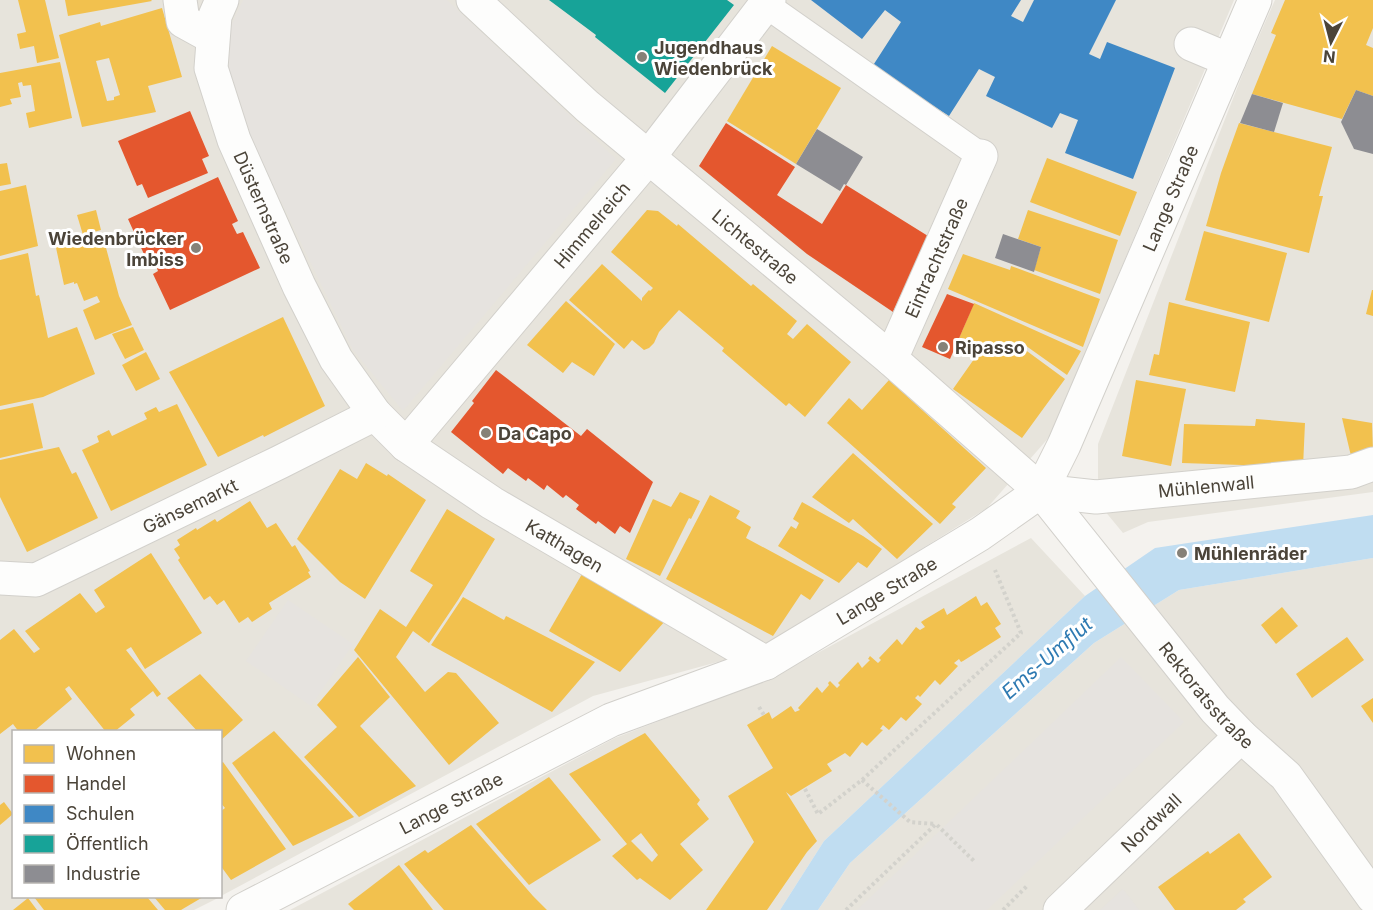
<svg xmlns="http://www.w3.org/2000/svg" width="1373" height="910" font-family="Inter,sans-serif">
<rect width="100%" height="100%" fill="#f4f2ee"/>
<g fill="#e7e4dc">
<polygon points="0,0 1234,0 1051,435 987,508 758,651 593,696 221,896 220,732 14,732 14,896 220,897 194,910 0,910"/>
<polygon points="1275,0 1373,0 1373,492 1148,522 1123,533 1104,510 1098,478 1098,444 1245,68"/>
<polygon points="1031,538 1085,596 824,841 780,910 290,910 615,738 771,678"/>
<polygon points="1373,558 1373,910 818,910 850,863 1094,643 1179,590"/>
</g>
<g fill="#e6e3df">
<polygon points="243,0 447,0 616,159 403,411 353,350 251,139 225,59 232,24"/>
<polygon points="288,600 353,644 311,706 246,661"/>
<polygon points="1121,657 1184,722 987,910 857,910"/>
<polygon points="1123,889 1139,910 1100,910"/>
</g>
<polygon fill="#c0ddf1" points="1373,515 1373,558 1179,590 1094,643 850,863 818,910 780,910 824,841 1085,596 1155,548"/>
<g fill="#f2c14e" fill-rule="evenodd">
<polygon points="18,0 45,0 59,58 37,63 34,46 20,49 17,34 26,32"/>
<polygon points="65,0 151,0 152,1 68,16"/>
<polygon points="1285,0 1373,0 1373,28 1366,45 1373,48 1373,96 1356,90 1342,119 1252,94 1276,35 1271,33"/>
<path d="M162 8 182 77 148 86 156 112 82 127 59 35 100 22 101 26ZM109 58 120 95 114 97V100L107 101 96 61Z"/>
<polygon points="772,46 841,88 796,164 727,121"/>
<polygon points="60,62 72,118 29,128 26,113 35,111 31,85 23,86 22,82 18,83 21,97 10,99 12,104 0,107 0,73"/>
<polygon points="1239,123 1332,147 1319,196 1323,196 1309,253 1206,226 1221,173"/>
<polygon points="1047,158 1137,192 1120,236 1030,202"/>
<polygon points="7,163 11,184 0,186 0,164"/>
<polygon points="26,185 38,246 0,256 0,191"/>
<polygon points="96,210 101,230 83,235 77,215"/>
<polygon points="647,210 658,211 677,226 678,224 751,286 753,284 797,321 787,334 793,339 807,324 851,362 805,417 789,403 786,406 751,376 722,351 724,348 679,310 659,332 654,343 649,348 644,350 632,340 624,349 569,300 602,264 642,301 642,298 649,290 650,291 653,288 611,252"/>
<polygon points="1028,210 1118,240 1100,294 1034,270 1041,247 1018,239"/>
<polygon points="1204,231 1287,253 1269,322 1185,300"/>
<polygon points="102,233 119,296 132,325 95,340 83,310 100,302 97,296 84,301 77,283 74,284 74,282 64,285 55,243"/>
<polygon points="28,253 36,296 39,295 48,338 77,327 95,374 43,397 0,406 0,260"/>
<polygon points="963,254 1010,270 1011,266 1100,299 1083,347 948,289"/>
<polygon points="1372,290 1373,290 1373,316 1366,314"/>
<polygon points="566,301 615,344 594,376 572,362 563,373 527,345"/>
<polygon points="1169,302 1250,322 1235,392 1149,375 1154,354 1159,355"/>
<polygon points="974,303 1081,351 1067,375 1022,343 1020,346 1065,379 1022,438 953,389 979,352 957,343"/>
<polygon points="283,317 325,406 264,437 263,435 218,457 169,372"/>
<polygon points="133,327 144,350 125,359 112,334"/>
<polygon points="146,352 160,379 136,391 122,365"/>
<polygon points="889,380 986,468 952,504 956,507 940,524 827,423 849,398 862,410"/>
<polygon points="1136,380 1186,389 1171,466 1122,456"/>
<polygon points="33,403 43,448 0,458 0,410"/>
<polygon points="177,404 207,465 111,511 82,450 99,442 97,436 109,430 112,436 147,419 144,413 156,407 159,412"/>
<polygon points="1342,418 1372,423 1373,451 1351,456"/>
<polygon points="1256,419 1305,423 1303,467 1182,463 1184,424 1255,426"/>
<polygon points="59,447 72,474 76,472 98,518 27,552 0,497 0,460"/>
<polygon points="853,453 933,524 897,559 853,519 849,523 812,497"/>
<polygon points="366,463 387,476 388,474 426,500 365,599 340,582 297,539 340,469 357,479"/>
<polygon points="680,492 700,501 691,519 689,518 660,576 626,559 653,499 671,507"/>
<polygon points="710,495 740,511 736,518 751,527 746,538 824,580 810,600 801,594 773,636 666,579"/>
<polygon points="250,501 267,528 276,523 292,547 295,545 310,571 308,572 311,577 269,603 272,609 252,622 248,617 239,623 224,600 217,605 210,596 204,600 178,560 180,558 174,549 180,545 177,540 196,528 197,530 215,519 217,522"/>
<polygon points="802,502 863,536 882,549 867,568 858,562 839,583 778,546 791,526 796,529 799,523 793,519"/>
<polygon points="447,509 495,539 458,600 429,643 413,631 396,657 425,692 448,672 456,673 499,723 449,765 354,650 380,609 406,627 433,585 410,571"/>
<polygon points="151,553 202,633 145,669 131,647 126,650 161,694 157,697 153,691 130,709 135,715 114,732 106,732 69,686 65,689 72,699 33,732 19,732 13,724 0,734 0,640 14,629 34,653 40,649 25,631 80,593 96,613 105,607 94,590"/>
<polygon points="582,574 665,621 620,672 549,631"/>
<polygon points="976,596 981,606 987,602 1001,624 995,628 1001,637 963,661 961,662 959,659 954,663 958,666 940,685 935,680 920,697 918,695 915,698 922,704 906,721 901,717 889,730 883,725 880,729 883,730 867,746 862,742 850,757 845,753 827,764 832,771 791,796 786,792 817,841 807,852 767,910 706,910 754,842 728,796 773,768 747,725 769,712 772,719 791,706 795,712 800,710 798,708 817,687 822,693 829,685 828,683 830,681 837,688 840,685 838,683 840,681 858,662 862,668 870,660 868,659 870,656 878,663 881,660 879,658 897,639 902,645 916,627 920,630 925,627 921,622 924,620 944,608 947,615"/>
<polygon points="463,597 504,620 506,616 595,662 552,712 431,645"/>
<polygon points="1282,607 1298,626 1276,644 1261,625"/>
<polygon points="1347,637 1364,660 1312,698 1296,674"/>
<polygon points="358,657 390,697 360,726 416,786 359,817 304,757 337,727 317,705"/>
<polygon points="200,674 243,720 220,741 220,732 198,732 167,698"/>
<polygon points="1373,698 1373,723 1361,706"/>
<polygon points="274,731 354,817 293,846 232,763"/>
<path d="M645 733 700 800 697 804 709 819 680 844 703 870 670 900 640 878 637 880 612 856 627 844 569 774ZM641 833 658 855 652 862 631 841Z"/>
<polygon points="223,762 286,849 231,880 220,865 220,812 225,808 220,802 220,763"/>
<polygon points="549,777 601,840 529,885 476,824"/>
<polygon points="4,802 13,814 0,825 0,805"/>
<polygon points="471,825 533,896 547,910 444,910 404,864 425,850 428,853"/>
<polygon points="1239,833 1272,877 1243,899 1246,902 1236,910 1175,910 1158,887 1208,851 1210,854"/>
<polygon points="399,865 433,910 354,910 348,904"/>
<polygon points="34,897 147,897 158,910 44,910"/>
<polygon points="154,897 203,897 181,910 165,910"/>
<polygon points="28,898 37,910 13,910"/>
</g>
<g fill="#e4572e">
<polygon points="190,111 209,156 202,159 208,173 148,198 142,184 137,186 118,141"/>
<polygon points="726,123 795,167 777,195 822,224 846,185 928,236 893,312 807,254 699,166"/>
<polygon points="218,177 238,221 232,224 237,234 243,232 260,268 170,310 153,274 158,271 154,261 148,263 128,219"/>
<polygon points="947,294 974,304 950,359 922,347"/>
<polygon points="496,370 581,436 587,429 653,482 630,533 620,526 615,534 598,521 596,524 576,509 579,505 566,495 563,498 547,485 544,490 528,478 526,481 508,468 503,474 451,432 474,403 472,401"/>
</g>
<polygon fill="#3f88c5" points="811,0 1021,0 1011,16 1023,22 1034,0 1116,0 1089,54 1100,59 1107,42 1175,68 1133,179 1065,153 1078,120 1060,113 1052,128 986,96 995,77 979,69 949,116 872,67 901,22 885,10 862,39"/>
<polygon fill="#17a398" points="549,0 727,0 734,5 665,93 595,37 596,35"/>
<g fill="#8d8d92">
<polygon points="1356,90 1373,96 1373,154 1354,149 1341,122"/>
<polygon points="1252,94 1283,103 1274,132 1240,123"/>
<polygon points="817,129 863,157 846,185 844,184 840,191 796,164"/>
<polygon points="1003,234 1041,247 1034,272 995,258"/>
</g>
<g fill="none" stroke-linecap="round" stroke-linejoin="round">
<g stroke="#d2d0cb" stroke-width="28">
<polyline id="service" points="766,5 981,156"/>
</g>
<g stroke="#d2d0cb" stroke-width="35">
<g id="pedestrian">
<polyline points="1191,44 1229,60"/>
<path id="s1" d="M406 445 648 158 769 0"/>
</g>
</g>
<g stroke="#d2d0cb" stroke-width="35">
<g id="minor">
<polyline points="180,0 183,21 212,37"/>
<path id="s2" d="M222 0 215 16 211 68 234 140 299 286 336 359 375 414 406 445 492 503 766 663"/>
<path id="s3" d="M473 0 587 106 891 359 1041 491 1215 709 1241 736 1286 776 1373 897"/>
<path id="s4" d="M891 359 981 156"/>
<path id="s5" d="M1041 491 1096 497 1351 472 1373 464"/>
<path id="s6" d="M0 578 36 580 280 462 375 414"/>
<path id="s7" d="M1060 910 1241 736"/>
</g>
</g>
<g stroke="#d2d0cb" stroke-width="35">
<g id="tertiary">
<path id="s8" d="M243 910 611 720 766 663 980 534 1041 491 1064 445 1255 0"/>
</g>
</g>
<g stroke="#d3d2cc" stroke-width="4" stroke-dasharray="3 3" stroke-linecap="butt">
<polyline points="759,707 764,715"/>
<polyline points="862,780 910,822 935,824"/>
<polyline points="805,789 818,814 862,780 1021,633 995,570"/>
<polyline points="846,910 936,824 975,862"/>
<polyline points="1003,910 1027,886"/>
</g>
<use href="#service" stroke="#fdfdfc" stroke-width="26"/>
<use href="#pedestrian" stroke="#fdfdfc" stroke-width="33"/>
<use href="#minor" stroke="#fdfdfc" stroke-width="33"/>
<use href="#tertiary" stroke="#fdfdfc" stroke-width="33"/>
</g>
<g fill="#868178" stroke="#fff" stroke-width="2">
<circle cx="642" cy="57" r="6"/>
<circle cx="196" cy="248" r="6"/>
<circle cx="943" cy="347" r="6"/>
<circle cx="486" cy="433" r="6"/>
<circle cx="1182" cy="553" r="6"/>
</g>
<g text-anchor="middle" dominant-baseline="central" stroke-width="6" stroke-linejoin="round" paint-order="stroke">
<g font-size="18" font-weight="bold" fill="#4b4439" stroke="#fff" text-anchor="start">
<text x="654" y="47">Jugendhaus<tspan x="654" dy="21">Wiedenbrück</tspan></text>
<text x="184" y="238" text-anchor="end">Wiedenbrücker<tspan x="184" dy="21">Imbiss</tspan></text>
<text x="955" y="347">Ripasso</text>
<text x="498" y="433">Da Capo</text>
<text x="1194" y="553">Mühlenräder</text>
</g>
<g font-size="18" fill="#4b4439" stroke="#fff">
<text stroke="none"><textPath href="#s8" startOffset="1224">Lange Straße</textPath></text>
<text stroke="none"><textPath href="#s2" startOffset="219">Düsternstraße</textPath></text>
<text stroke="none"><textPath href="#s1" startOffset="288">Himmelreich</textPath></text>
<text stroke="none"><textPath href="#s3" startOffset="375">Lichtestraße</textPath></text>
<text stroke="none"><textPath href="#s4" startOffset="111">Eintrachtstraße</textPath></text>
<text stroke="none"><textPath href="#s5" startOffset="166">Mühlenwall</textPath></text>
<text stroke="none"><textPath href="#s6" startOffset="207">Gänsemarkt</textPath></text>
<text stroke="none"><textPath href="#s2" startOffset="686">Katthagen</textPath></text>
<text stroke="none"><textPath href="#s8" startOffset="720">Lange Straße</textPath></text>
<text stroke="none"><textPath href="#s3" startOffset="1014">Rektoratsstraße</textPath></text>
<text stroke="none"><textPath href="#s8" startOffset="234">Lange Straße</textPath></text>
<text stroke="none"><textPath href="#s7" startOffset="126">Nordwall</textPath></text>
</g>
<g font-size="20" font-style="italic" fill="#2e7ab2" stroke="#fff">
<text transform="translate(1047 658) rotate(-41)">Ems-Umflut</text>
</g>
</g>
<rect x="12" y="730" width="210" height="168" fill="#ffffff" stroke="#b7b4b0" stroke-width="1.5"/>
<rect x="24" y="745" width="30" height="18" fill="#f2c14e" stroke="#b7b4b0" stroke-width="1.5"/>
<text x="66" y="760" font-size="18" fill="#4b4439">Wohnen</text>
<rect x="24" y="775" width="30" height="18" fill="#e4572e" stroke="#b7b4b0" stroke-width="1.5"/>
<text x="66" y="790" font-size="18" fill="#4b4439">Handel</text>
<rect x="24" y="805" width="30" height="18" fill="#3f88c5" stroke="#b7b4b0" stroke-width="1.5"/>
<text x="66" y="820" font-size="18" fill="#4b4439">Schulen</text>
<rect x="24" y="835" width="30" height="18" fill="#17a398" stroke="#b7b4b0" stroke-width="1.5"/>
<text x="66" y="850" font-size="18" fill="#4b4439">Öffentlich</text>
<rect x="24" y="865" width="30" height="18" fill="#8d8d92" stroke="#b7b4b0" stroke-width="1.5"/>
<text x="66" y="880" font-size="18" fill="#4b4439">Industrie</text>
<g transform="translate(1331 42) rotate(186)" stroke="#ffffff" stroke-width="4.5" paint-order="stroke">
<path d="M0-4.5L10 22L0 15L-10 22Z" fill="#4b4439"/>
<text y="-9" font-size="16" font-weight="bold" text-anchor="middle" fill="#4b4439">N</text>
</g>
</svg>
